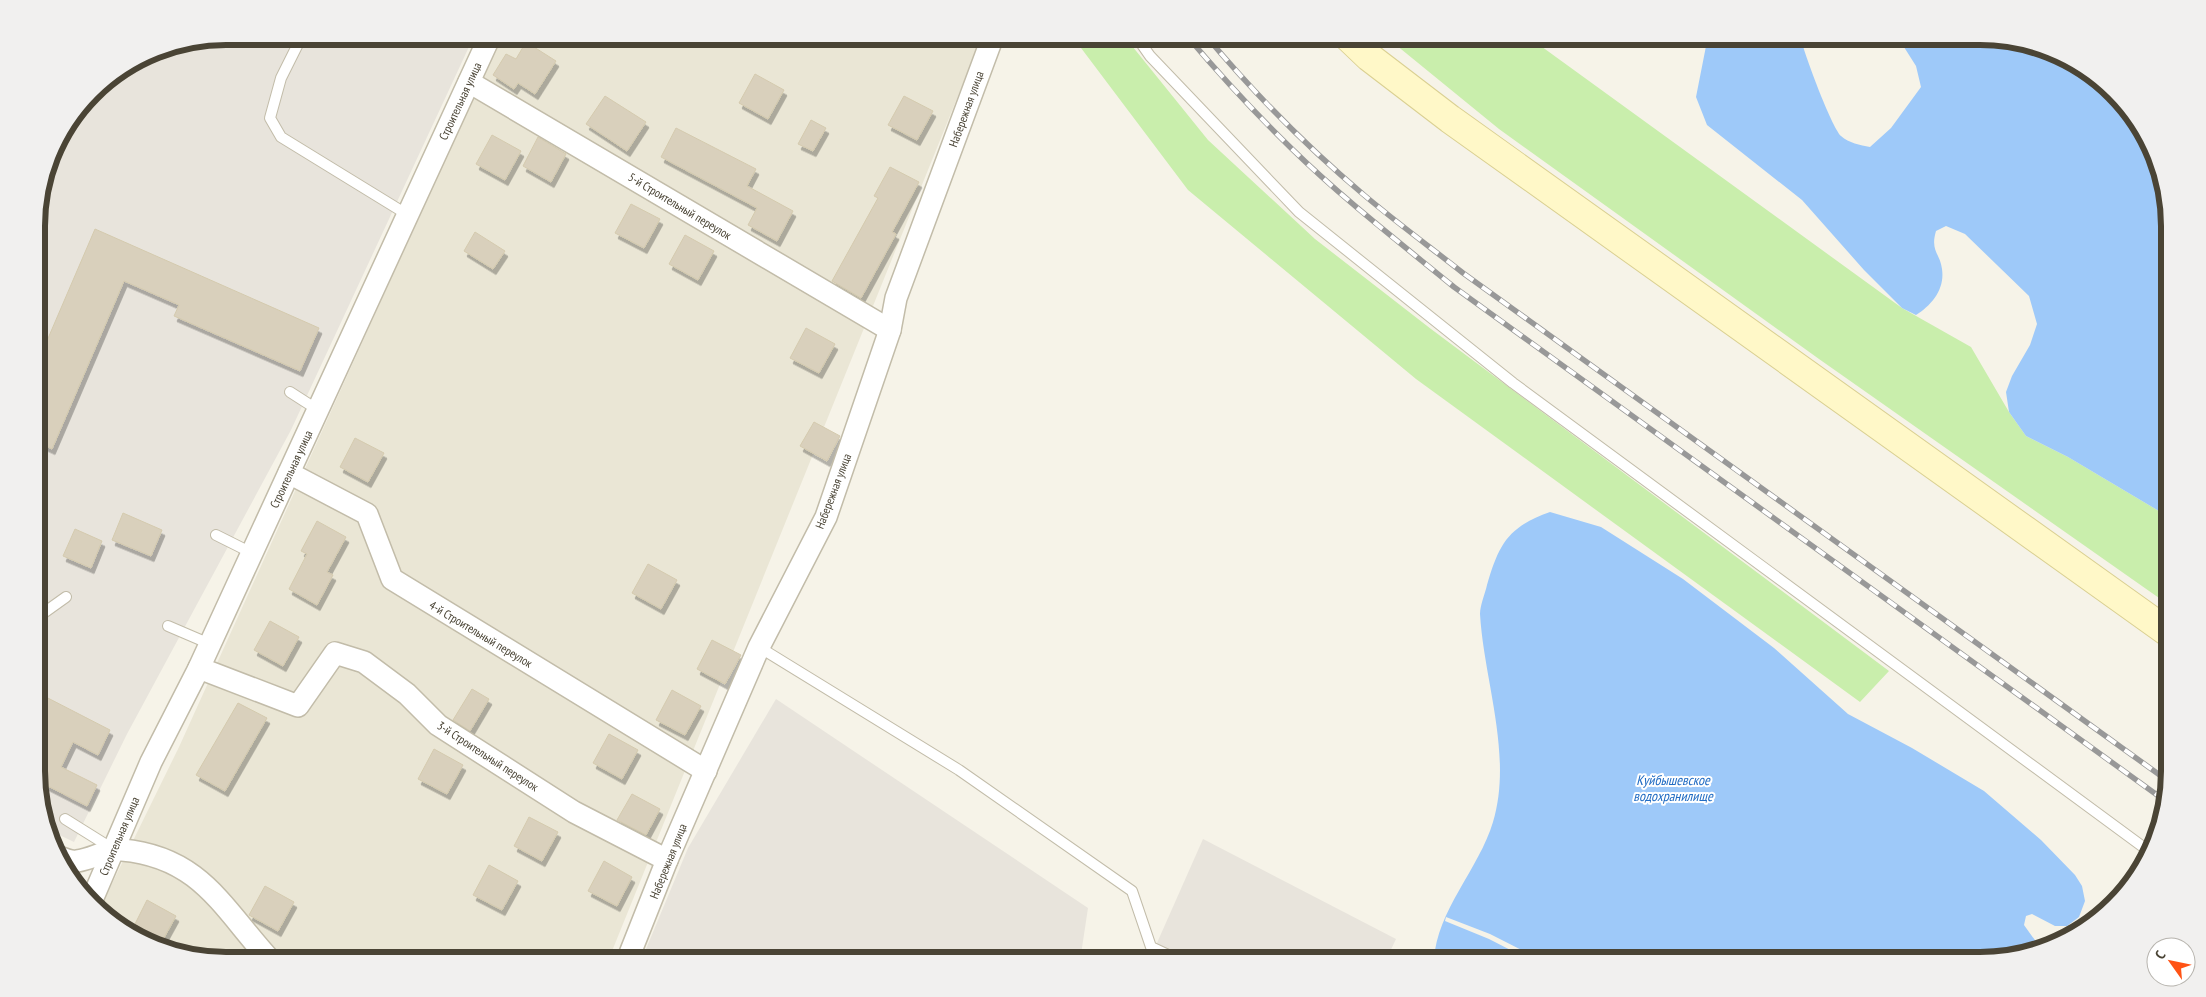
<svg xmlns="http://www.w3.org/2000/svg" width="2206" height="997" font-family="'PT Sans Narrow',sans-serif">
<defs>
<filter id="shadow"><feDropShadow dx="3" dy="5.5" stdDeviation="0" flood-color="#0004"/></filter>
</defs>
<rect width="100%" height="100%" fill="#f6f3e8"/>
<polygon fill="#eae6d5" points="501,36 979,36 981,39 608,961 226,961 153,946 110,921 99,910 179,747"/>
<g fill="#e8e4dc">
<polygon points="226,36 474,36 291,430 127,734 74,842 47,829 38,796 37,214 56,142 101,84 154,51"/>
<polygon points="776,699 1088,908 1080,961 641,961 688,848"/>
<polygon points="1203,839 1396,939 1386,960 1149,961"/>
</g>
<g fill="#c9eeac">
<polygon points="1072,36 1124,36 1208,140 1315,239 1431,329 1889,671 1860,702 1416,379 1188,190"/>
<polygon points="1385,36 1527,36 1902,308 1971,347 2009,412 2026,436 2068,457 2169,517 2169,605 1819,359 1499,129"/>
</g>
<g fill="#9ec9f9">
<path d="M1708 36H1800C1804 53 1831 126 1841 136 1849 143 1860 145 1870 147L1891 128 1921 87 1916 66 1897 36H1980L2053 51 2096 76 2131 111 2155 154 2168 202 2169 517 2068 457 2026 436 2009 412 2006 392 2012 376 2030 345 2037 324 2029 296 1965 234 1946 226 1936 231C1930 251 1940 253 1942 269 1945 289 1932 305 1916 315L1902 308 1864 270 1802 200 1707 125 1696 97Z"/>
<path d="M1550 512 1601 527 1683 579 1774 648 1848 714 1912 748 1984 791 2041 840 2075 875 2082 886 2085 901 2079 917 2067 926H2055L2032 914 2026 916 2024 925 2042 950 1992 960H1434C1437 910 1479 869 1493 822 1513 755 1484 681 1480 614 1480 605 1485 594 1487 585 1499 544 1508 527 1550 512Z"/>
</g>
<polygon fill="#f6f3e8" points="1446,917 1490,934 1541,960 1530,960 1489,939 1445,921"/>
<g fill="#d9d0bc" stroke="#d4caae" filter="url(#shadow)">
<polygon points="526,42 556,61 535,94 518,83 514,89 493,75 506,54 516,59"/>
<polygon points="755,74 784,90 768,119 739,103"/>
<polygon points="605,96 646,122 627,151 586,124"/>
<polygon points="904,96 933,111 917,140 888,125"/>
<polygon points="811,120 826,128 813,151 798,144"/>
<polygon points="676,128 756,169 747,186 793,211 777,241 748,225 757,208 661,157"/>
<polygon points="492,135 521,151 505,180 476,164"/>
<polygon points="538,137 566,154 551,182 523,166"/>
<polygon points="890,167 919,182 892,232 896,234 861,298 832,281 878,198 874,196"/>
<polygon points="631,204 660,219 644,248 615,233"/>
<polygon points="95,229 319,328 300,371 174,316 179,305 124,281 52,449 37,442 37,364"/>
<polygon points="475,232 505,251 493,269 464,251"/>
<polygon points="685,235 714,251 698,280 669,264"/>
<polygon points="806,328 835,344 819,373 790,358"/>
<polygon points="814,422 840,436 827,461 800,446"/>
<polygon points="355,438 384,453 368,482 340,467"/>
<polygon points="123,513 162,530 151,556 112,540"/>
<polygon points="317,521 346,537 327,572 333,575 317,605 289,589 307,554 301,551"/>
<polygon points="75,529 102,541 91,568 63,556"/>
<polygon points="648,564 677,580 661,609 632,593"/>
<polygon points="270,621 299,637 283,666 254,650"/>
<polygon points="712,640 741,655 725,684 697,669"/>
<polygon points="472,689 489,699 470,731 453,720"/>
<polygon points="672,690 701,706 685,735 656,720"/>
<polygon points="42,695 110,730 98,755 73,742 61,767 97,785 87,806 38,781 38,704"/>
<polygon points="238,703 267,718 225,791 196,775"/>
<polygon points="609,734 638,750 622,779 593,763"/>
<polygon points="434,749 463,765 447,794 418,779"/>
<polygon points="632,794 660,809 646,835 617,820"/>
<polygon points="529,817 558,832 542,861 514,846"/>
<polygon points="604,861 632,877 617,906 588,891"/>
<polygon points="489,865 518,881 502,910 473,895"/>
<polygon points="265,886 294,902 278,931 249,915"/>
<polygon points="147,900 176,916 160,945 132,930"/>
</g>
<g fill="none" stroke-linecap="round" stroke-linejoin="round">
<g stroke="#c2bca9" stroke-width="12">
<g id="service">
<polyline points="302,36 281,78 270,118 281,137 408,215"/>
<polyline points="1136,36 1150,56 1299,212 1513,383 2150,852"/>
<polyline points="161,49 165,52"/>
<polyline points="290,392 318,410"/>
<polyline points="216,535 252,553"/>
<polyline points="38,617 66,597"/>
<polyline points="168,626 210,644"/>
<polyline points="759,647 959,770 1132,891 1151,947 1181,961"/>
<polyline points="65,819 113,849"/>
</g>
</g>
<g stroke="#c2bca9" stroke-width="24">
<g id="minor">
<polyline points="469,82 890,330"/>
<polyline points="289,473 367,514 392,579 706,771"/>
<polyline points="199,668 298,706 335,653 364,662 407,694 438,725 574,812 667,860"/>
<path d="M59 857C64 859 72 862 77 861 93 859 106 849 122 850 201 857 223 909 271 961"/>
<polyline points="91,902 151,762 199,668 490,36"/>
<polyline points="627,961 667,860 759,647 826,517 890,330 896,298 993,36"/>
</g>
</g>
<g stroke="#dad092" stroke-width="30">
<polyline id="secondary" points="1347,36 1369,57 1450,119 2169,633"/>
</g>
<use href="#service" stroke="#fff" stroke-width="10"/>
<use href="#minor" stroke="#fff" stroke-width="21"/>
<use href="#secondary" stroke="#fff8c8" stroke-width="28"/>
<g stroke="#989898" stroke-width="5.5">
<g id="rail">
<path d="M1187 36C1220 75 1255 113 1291 148 1342 198 1399 242 1454 287L2164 800"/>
<path d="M1206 36C1254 93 1307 147 1364 195 1396 222 1430 247 1463 273L2168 781"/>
</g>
</g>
<use href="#rail" stroke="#fff" stroke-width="4" stroke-dasharray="11" stroke-linecap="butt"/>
</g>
<g text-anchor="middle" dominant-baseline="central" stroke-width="4" stroke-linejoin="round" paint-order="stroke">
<g font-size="12" fill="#4a4435" stroke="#fff">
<text transform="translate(460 101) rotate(-65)">Строительная улица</text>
<text transform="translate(966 109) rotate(-70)">Набережная улица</text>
<text transform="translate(680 206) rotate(31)">5-й Строительный переулок</text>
<text transform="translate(291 469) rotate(-65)">Строительная улица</text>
<text transform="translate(833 491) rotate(-69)">Набережная улица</text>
<text transform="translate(481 634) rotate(31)">4-й Строительный переулок</text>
<text transform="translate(488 756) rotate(33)">3-й Строительный переулок</text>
<text transform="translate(119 836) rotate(-67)">Строительная улица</text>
<text transform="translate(668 861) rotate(-68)">Набережная улица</text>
</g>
<g font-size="14" font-style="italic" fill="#216cc3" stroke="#fff">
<text x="1673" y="780">Куйбышевское<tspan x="1673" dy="16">водохранилище</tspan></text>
</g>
</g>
<path d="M0 0H2206V997H0ZM226 45H1980A181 181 0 0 1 2161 226V771A181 181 0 0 1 1980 952H226A181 181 0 0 1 45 771V226A181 181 0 0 1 226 45Z" fill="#f1f0ef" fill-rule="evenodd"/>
<path fill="none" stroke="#4a4435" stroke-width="6" d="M226 45H1980A181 181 0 0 1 2161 226V771A181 181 0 0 1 1980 952H226A181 181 0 0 1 45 771V226A181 181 0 0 1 226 45Z"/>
<g transform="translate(2171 962) rotate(303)"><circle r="24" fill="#ffffff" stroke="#b7b4ae"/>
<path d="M0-4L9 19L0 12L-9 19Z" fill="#ff5315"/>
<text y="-8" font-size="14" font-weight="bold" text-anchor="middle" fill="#4a4435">С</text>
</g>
</svg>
